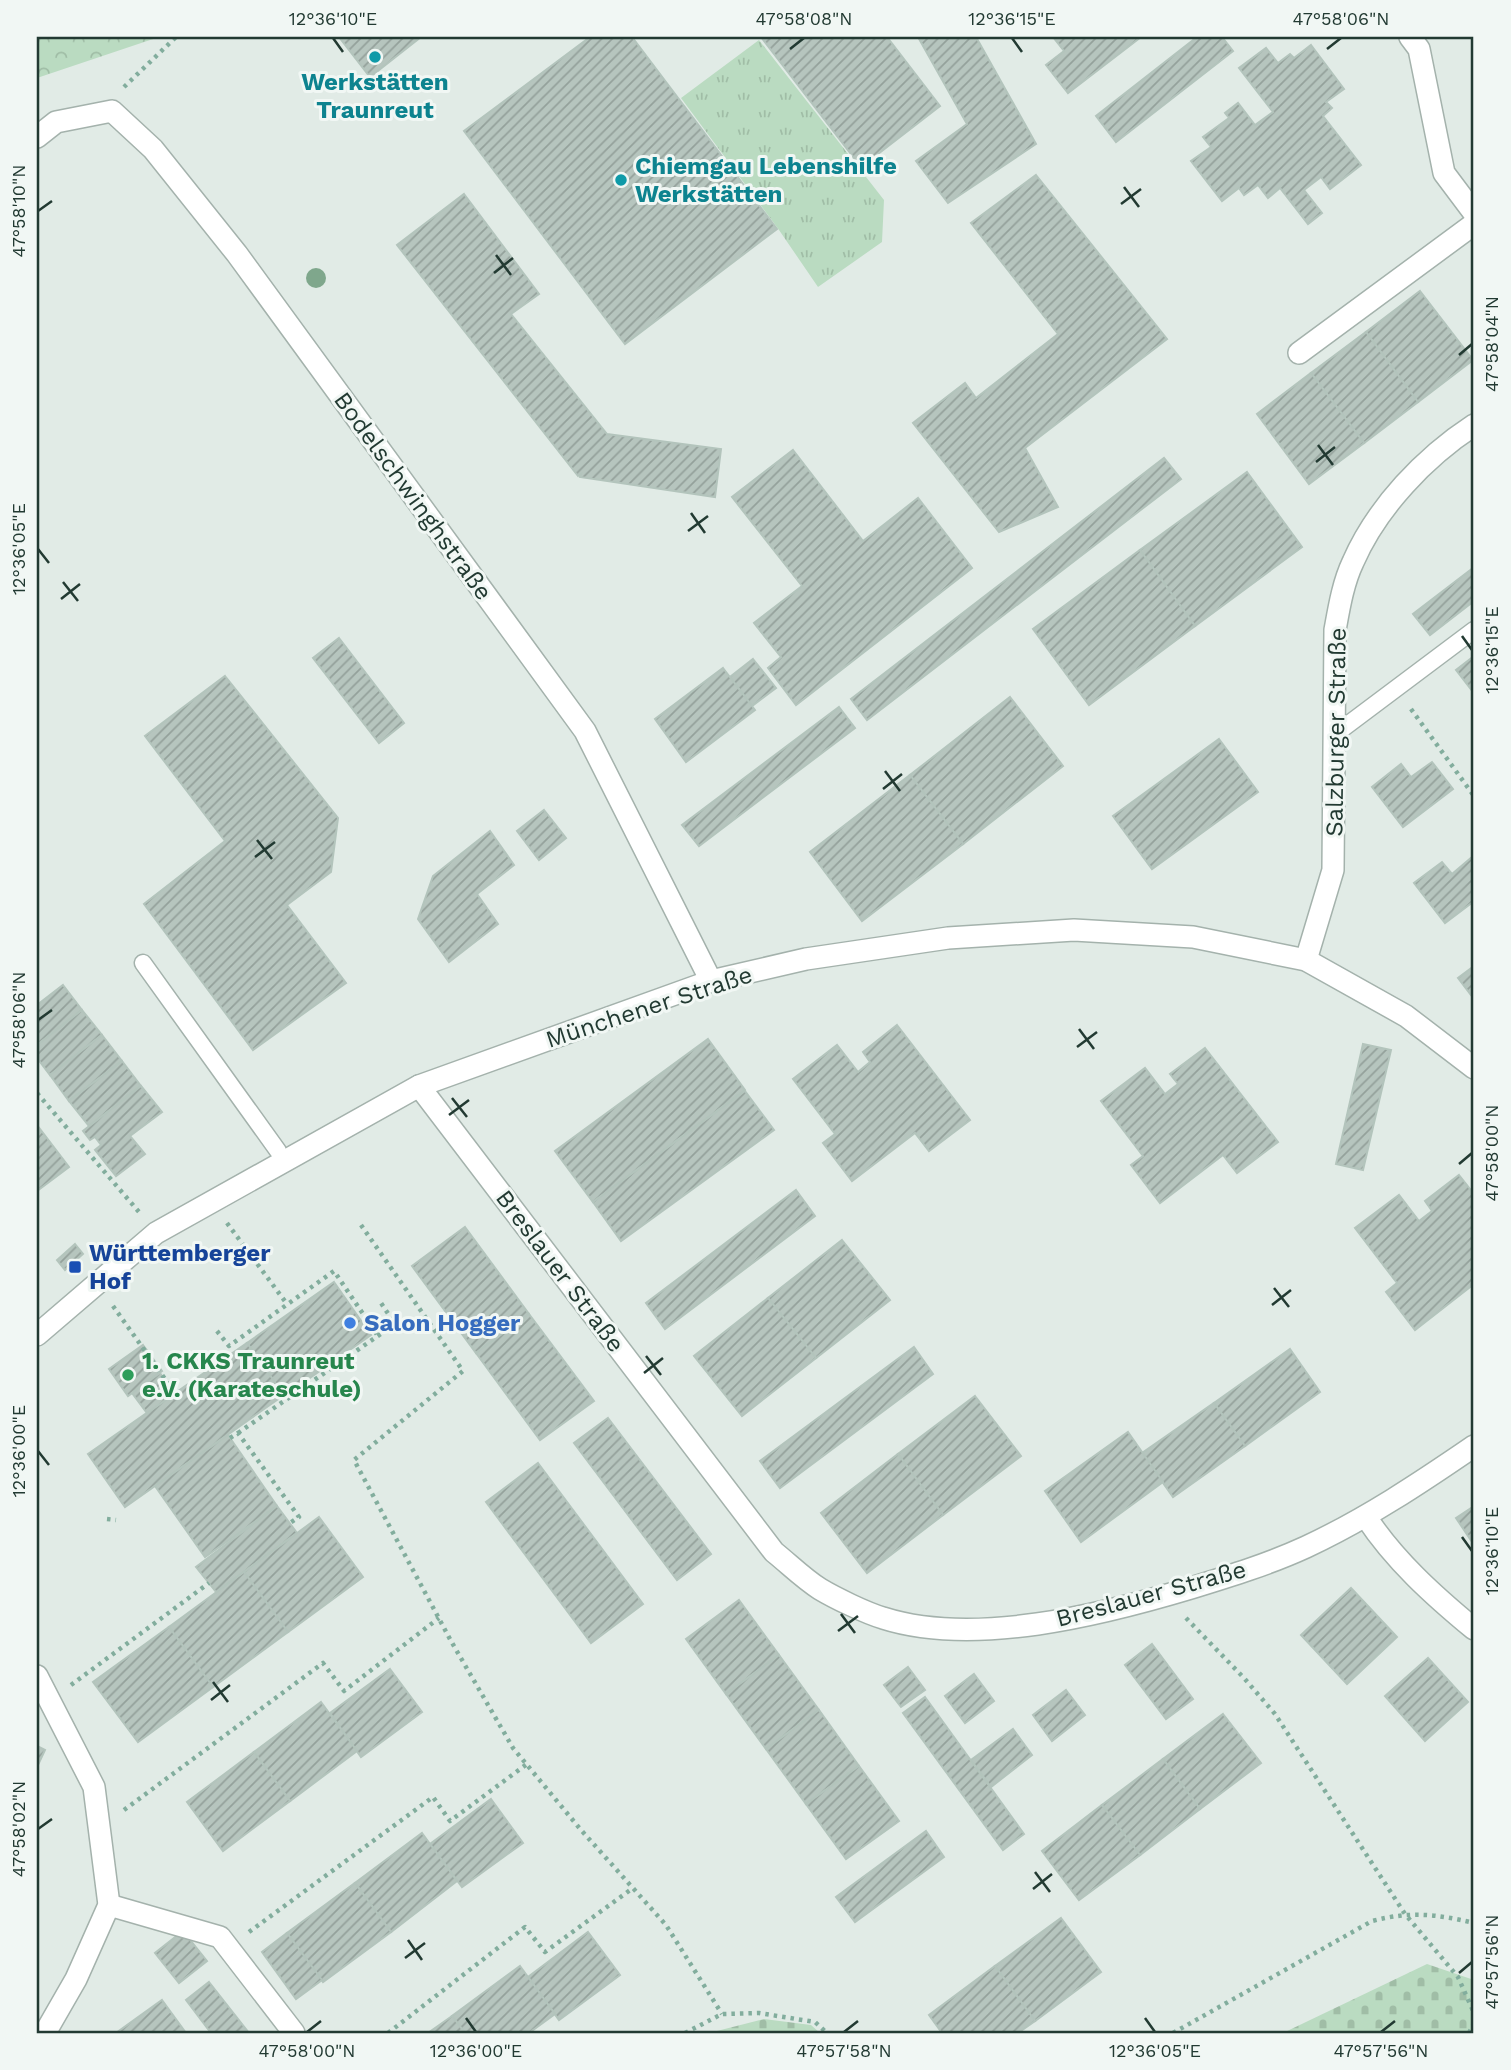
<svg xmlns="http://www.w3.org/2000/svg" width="1511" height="2070" font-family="'Work Sans',sans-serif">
<defs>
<pattern id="grass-tufts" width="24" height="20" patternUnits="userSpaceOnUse" patternTransform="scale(1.75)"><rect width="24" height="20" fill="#badbc1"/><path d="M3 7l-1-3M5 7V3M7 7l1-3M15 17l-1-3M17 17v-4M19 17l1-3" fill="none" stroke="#a0bda6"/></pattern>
<pattern id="forest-crowns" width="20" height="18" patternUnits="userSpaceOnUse" patternTransform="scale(1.75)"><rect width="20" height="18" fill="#badbc1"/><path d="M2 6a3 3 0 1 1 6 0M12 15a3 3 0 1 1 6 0" fill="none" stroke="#a0bda6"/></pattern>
<pattern id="cemetery-stones" width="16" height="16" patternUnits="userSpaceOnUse" patternTransform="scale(1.75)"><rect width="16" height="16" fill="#badbc1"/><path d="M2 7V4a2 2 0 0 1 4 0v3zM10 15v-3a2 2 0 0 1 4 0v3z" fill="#a0bda6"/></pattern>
<pattern id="building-hatch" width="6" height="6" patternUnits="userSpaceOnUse" patternTransform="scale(1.75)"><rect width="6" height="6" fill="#b6c5be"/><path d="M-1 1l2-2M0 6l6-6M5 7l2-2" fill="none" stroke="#94a19b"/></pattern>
</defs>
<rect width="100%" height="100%" fill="#e1ebe6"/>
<polygon fill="url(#grass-tufts)" points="759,40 884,200 882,242 818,287 779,230 681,98"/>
<polygon fill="url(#forest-crowns)" points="37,37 159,37 37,78"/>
<g fill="url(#cemetery-stones)">
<polygon points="1427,1964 1474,1980 1474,2033 1283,2033"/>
<polygon points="764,2019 811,2025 820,2033 709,2033"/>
</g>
<g fill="url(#building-hatch)" stroke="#b3c4bc" stroke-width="2">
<polygon points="339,37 421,37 370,77"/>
<polygon points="590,37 632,37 777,229 625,344 464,131"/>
<polygon points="761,37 887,37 940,106 861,167"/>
<polygon points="918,37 976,37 1036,144 948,203 916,161 967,124"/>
<polygon points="1053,37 1141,37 1068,93 1046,65 1064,51"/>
<polygon points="1197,37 1222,37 1233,51 1116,142 1096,116"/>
<polygon points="1311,45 1344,89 1326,102 1332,108 1323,116 1361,165 1330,189 1321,177 1304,190 1322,213 1308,224 1280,188 1268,198 1258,185 1244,195 1239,188 1222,201 1191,161 1211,147 1203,137 1229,118 1225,113 1238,103 1255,125 1273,112 1239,68 1266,48 1278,63 1290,54 1294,58"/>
<polygon points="1036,175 1167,339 1025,448 1058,507 999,532 913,423 965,383 976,398 1058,334 971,223"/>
<polygon points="464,194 539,294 511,314 607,434 721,449 715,497 580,477 581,474 578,476 397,245"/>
<polygon points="1420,291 1473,360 1418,402 1366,332"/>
<polygon points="1366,332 1418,402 1364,443 1311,373"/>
<polygon points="1311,373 1364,443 1309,484 1257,414"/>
<polygon points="793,450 863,541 918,498 972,568 796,705 768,668 781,657 754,623 802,586 732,497"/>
<polygon points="1164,458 1181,479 867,720 851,699"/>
<polygon points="1247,472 1302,547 1195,626 1140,550"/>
<polygon points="1140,550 1195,626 1089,705 1033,629"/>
<polygon points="1473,568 1474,601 1430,635 1413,614"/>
<polygon points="339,638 404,723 379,743 313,658"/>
<polygon points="1474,656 1474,691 1473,692 1456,670"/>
<polygon points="753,659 776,688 752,706 730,677"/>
<polygon points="723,668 755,710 686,762 655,719"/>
<polygon points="225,676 338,818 331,872 287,905 346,983 253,1050 144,904 225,841 145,736"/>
<polygon points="1010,697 1063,766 963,844 910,775"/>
<polygon points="839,707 855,728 699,846 682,825"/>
<polygon points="1219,739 1258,792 1152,869 1113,816"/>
<polygon points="1432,762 1453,789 1403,827 1372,787 1401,764 1411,777"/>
<polygon points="910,775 963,844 862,921 810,852"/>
<polygon points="544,810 566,838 539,860 517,831"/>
<polygon points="490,831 514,865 477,894 498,924 449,962 418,919 433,876"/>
<polygon points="1472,857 1474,860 1474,904 1473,902 1445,923 1414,883 1442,862 1452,874"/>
<polygon points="1474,966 1474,999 1458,978"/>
<polygon points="63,985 82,1010 37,1045 37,1005"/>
<polygon points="82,1010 102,1035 50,1075 37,1058 37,1045"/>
<polygon points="897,1025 970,1120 929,1151 915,1133 852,1181 823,1143 835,1134 793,1079 837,1045 858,1072 870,1062 863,1052"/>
<polygon points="102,1035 122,1061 69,1101 50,1075"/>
<polygon points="708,1039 745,1090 593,1202 555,1151"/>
<polygon points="1363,1044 1391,1050 1363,1170 1336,1164"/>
<polygon points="1205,1048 1278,1142 1237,1173 1223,1155 1160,1203 1131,1165 1143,1156 1101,1101 1145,1068 1165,1094 1178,1084 1170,1074"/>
<polygon points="122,1061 141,1086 89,1126 69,1101"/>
<polygon points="141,1086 162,1112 130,1136 145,1154 116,1176 95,1150 101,1145 95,1137 90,1140 83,1131"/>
<polygon points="745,1091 774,1130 621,1241 593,1202"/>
<polygon points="37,1125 69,1167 37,1191"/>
<polygon points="1459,1175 1474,1194 1474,1284 1415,1330 1386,1292 1397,1283 1355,1228 1399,1195 1419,1221 1432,1211 1425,1201"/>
<polygon points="796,1190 815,1216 665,1329 646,1303"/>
<polygon points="465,1227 529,1314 476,1353 412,1266"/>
<polygon points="842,1240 890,1300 816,1358 768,1298"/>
<polygon points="75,1244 83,1254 65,1270 57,1260"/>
<polygon points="334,1282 371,1335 284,1396 247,1343"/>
<polygon points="768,1298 816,1358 742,1416 694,1356"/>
<polygon points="529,1314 594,1401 540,1440 476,1353"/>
<polygon points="247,1343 284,1395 125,1507 88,1454"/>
<polygon points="143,1345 162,1371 128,1396 109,1369"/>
<polygon points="914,1347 933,1374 780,1488 760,1461"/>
<polygon points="1290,1349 1320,1392 1245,1446 1214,1403"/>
<polygon points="160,1373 174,1394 147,1413 132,1393"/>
<polygon points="975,1396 1021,1456 943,1515 898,1454"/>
<polygon points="1214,1403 1245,1446 1173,1497 1142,1453"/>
<polygon points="608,1418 711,1554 677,1580 574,1443"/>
<polygon points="1128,1432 1163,1482 1081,1542 1045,1491"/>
<polygon points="228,1435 277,1506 205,1557 155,1486"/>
<polygon points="898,1454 943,1515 867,1573 821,1513"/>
<polygon points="538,1463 643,1604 591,1643 486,1502"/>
<polygon points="277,1506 297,1533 216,1592 196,1567"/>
<polygon points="1474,1506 1474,1545 1456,1518"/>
<polygon points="319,1517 363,1577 288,1632 244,1572"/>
<polygon points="244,1572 288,1632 213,1687 169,1627"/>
<polygon points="1351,1588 1397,1637 1347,1684 1301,1635"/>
<polygon points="739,1600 779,1655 726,1694 686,1639"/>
<polygon points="169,1627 213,1687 138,1742 93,1682"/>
<polygon points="1152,1644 1193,1699 1166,1719 1125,1665"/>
<polygon points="779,1655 819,1710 766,1749 726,1694"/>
<polygon points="1428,1658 1468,1702 1425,1741 1385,1696"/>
<polygon points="908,1667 925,1690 901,1707 884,1685"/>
<polygon points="390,1669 422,1712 361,1757 330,1713"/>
<polygon points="974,1674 994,1701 965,1723 945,1696"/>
<polygon points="1066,1690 1085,1715 1052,1741 1033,1715"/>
<polygon points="925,1697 1024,1834 1003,1850 903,1713"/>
<polygon points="321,1702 357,1751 290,1801 254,1752"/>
<polygon points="819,1710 859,1766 806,1804 766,1749"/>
<polygon points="1223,1714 1261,1763 1200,1809 1163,1759"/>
<polygon points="1013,1729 1032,1755 991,1787 971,1760"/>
<polygon points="37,1746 45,1750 37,1767"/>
<polygon points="254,1752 290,1801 223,1851 187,1802"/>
<polygon points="1163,1759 1200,1809 1140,1855 1102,1805"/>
<polygon points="859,1766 899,1821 846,1859 806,1804"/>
<polygon points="491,1799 523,1843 462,1887 430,1844"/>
<polygon points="1102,1805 1140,1855 1079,1900 1042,1851"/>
<polygon points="926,1831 944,1857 855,1922 836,1897"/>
<polygon points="422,1833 457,1881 391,1932 355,1883"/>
<polygon points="355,1883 391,1932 323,1982 287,1933"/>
<polygon points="1061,1918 1101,1972 1035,2021 995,1966"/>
<polygon points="183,1931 207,1961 179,1983 155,1953"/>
<polygon points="588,1932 620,1975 559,2020 528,1977"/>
<polygon points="287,1933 322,1980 296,1999 262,1952"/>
<polygon points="520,1966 555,2014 529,2033 465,2033 452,2016"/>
<polygon points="995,1966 1035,2021 1018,2033 942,2033 929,2015"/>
<polygon points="209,1982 249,2033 211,2033 186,2000"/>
<polygon points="162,2000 186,2033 116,2033"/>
<polygon points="452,2016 465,2033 428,2033"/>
</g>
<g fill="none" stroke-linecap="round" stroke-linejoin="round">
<g stroke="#a4b2ac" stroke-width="19">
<g id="service">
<polyline points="1334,729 1342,729 1474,630"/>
<polyline points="143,963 278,1151"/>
</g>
</g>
<g stroke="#a4b2ac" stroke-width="24">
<g id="minor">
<polyline points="1410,37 1419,49 1444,173 1474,213"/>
<polyline points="37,137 56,122 112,111 153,149 237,254 585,731 711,981"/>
<polyline points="1299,353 1474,224"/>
<path d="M1306 960 1333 870 1335 630C1339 608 1343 583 1353 562 1377 507 1425 457 1474 425"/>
<path d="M419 1086 774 1552C789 1564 804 1579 820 1589 835 1598 866 1613 883 1618 974 1647 1101 1615 1191 1588 1230 1576 1269 1564 1306 1547 1366 1519 1420 1483 1474 1446"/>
<polyline points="37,1335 156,1233 419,1086 711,981 806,959 948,938 1074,930 1193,937 1306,960 1406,1016 1474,1068"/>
<path d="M1366 1517C1394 1560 1434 1596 1474 1629"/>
<polyline points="37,1676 94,1787 109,1905 76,1979 45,2033"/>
<polyline points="109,1905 220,1937 294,2033"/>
</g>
</g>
<g stroke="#82ad9d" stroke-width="4.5" stroke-dasharray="3.5 5" stroke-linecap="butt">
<polyline points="124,87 176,37"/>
<polyline points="1411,709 1474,796"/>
<polyline points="37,1093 139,1212"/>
<polyline points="227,1223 287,1304"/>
<polyline points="361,1225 463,1371 354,1460 451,1641 513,1748 581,1830 666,1925 722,2014"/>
<polyline points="113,1306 175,1393"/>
<polyline points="217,1331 229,1346 334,1271 378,1336"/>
<polyline points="238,1433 395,1324 379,1300"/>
<polyline points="230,1438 238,1433 299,1517 290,1523"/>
<polyline points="107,1519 116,1520"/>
<polyline points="1186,1618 1244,1678 1275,1714 1405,1914 1458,1977 1474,2013"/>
<polyline points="71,1685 209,1583"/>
<polyline points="124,1810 323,1663 344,1691 439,1618"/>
<polyline points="249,1932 433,1797 450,1821 527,1764"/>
<polyline points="388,2033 525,1927 545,1952 633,1888"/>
<polyline points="685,2033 722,2014 759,2013 815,2022 827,2033"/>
<path d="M1173 2033 1372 1921C1411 1911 1436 1914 1474 1923"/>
<polyline points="1469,2033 1474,2023"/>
</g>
<use href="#service" stroke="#fff" stroke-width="16"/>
<use href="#minor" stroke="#fff" stroke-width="21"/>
</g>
<circle fill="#7fa78c" cx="316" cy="278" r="10"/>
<path fill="none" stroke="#223a32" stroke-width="2.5" d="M333 38 343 52M1012 38 1022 52M790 49 804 38M1327 49 1341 38M1124 187 1139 207M1121 204 1141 189M38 211 52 201M496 255 511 275M494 273 513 258M1459 355 1472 344M1318 445 1333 465M1316 462 1335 447M691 513 705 533M688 531 708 516M38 549 49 563M63 582 78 601M61 599 80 584M1462 636 1472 650M885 771 900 791M883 789 902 774M257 840 272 859M255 857 275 842M38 1020 52 1010M1079 1029 1094 1049M1077 1047 1097 1032M452 1098 467 1117M449 1115 469 1100M1459 1164 1472 1153M1274 1288 1289 1307M1272 1305 1291 1290M646 1356 661 1375M644 1373 663 1358M38 1451 49 1465M1462 1537 1472 1551M841 1614 855 1633M838 1631 858 1616M213 1682 228 1702M211 1700 230 1685M38 1829 52 1819M1035 1872 1050 1892M1033 1889 1052 1874M408 1940 422 1960M405 1958 425 1943M1459 1973 1472 1962M466 2018 476 2032M1145 2018 1155 2032M307 2032 321 2021M844 2032 858 2021M1381 2032 1395 2021"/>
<g fill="#0f9aa8" stroke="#f1f7f4" stroke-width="2.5">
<circle cx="375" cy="57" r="7"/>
<circle cx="621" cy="180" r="7"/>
</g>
<rect fill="#1a4fb4" stroke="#f1f7f4" stroke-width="2.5" x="68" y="1260" width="14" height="14" rx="3.5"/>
<circle fill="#3f7fe0" stroke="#f1f7f4" stroke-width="2.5" cx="350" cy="1323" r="7"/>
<circle fill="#2e9e5b" stroke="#f1f7f4" stroke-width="2.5" cx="128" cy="1375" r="7"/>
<g text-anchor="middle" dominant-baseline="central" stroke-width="6" stroke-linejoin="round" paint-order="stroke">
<g font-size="24" font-weight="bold" fill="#0d838f" stroke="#f1f7f4">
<text x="375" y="82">Werkstätten<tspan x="375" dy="28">Traunreut</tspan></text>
<text x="635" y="166" text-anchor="start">Chiemgau Lebenshilfe<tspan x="635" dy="28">Werkstätten</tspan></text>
</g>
<g font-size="24" fill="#223a32" stroke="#f1f7f4">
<text transform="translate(413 496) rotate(54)">Bodelschwinghstraße</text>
<text transform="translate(1336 732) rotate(-89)">Salzburger Straße</text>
<text transform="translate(649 1007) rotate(-18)">Münchener Straße</text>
<text transform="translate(560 1271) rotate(53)">Breslauer Straße</text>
<text transform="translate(1151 1594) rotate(-15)">Breslauer Straße</text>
</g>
<g font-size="24" font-weight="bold" fill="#164399" stroke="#f1f7f4" text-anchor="start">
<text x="89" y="1253">Württemberger<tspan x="89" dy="28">Hof</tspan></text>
</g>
<g font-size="24" font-weight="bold" fill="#366cbe" stroke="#f1f7f4" text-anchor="start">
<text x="364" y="1323">Salon Hogger</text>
</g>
<g font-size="24" font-weight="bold" fill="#27864d" stroke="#f1f7f4" text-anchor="start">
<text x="142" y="1361">1. CKKS Traunreut<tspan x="142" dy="28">e.V. (Karateschule)</tspan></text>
</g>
</g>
<rect width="1511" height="2070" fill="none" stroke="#f1f7f4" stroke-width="77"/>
<rect x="38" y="38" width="1434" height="1994" fill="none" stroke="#223a32" stroke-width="2.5"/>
<g font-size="18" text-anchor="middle" fill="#223a32">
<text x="333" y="25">12°36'10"E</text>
<text x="804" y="25">47°58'08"N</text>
<text x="1012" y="25">12°36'15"E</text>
<text x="1341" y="25">47°58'06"N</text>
<text transform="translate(19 211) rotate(-90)" y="6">47°58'10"N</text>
<text transform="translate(1492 344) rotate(-90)" y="6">47°58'04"N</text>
<text transform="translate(19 549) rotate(-90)" y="6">12°36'05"E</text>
<text transform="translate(1492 650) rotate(-90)" y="6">12°36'15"E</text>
<text transform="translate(19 1020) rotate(-90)" y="6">47°58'06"N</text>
<text transform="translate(1492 1153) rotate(-90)" y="6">47°58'00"N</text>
<text transform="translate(19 1451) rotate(-90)" y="6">12°36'00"E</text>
<text transform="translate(1492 1551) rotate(-90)" y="6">12°36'10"E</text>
<text transform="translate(19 1829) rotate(-90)" y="6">47°58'02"N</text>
<text transform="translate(1492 1962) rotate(-90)" y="6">47°57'56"N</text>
<text x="307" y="2057">47°58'00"N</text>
<text x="476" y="2057">12°36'00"E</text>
<text x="844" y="2057">47°57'58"N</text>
<text x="1155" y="2057">12°36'05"E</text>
<text x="1381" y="2057">47°57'56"N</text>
</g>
</svg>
